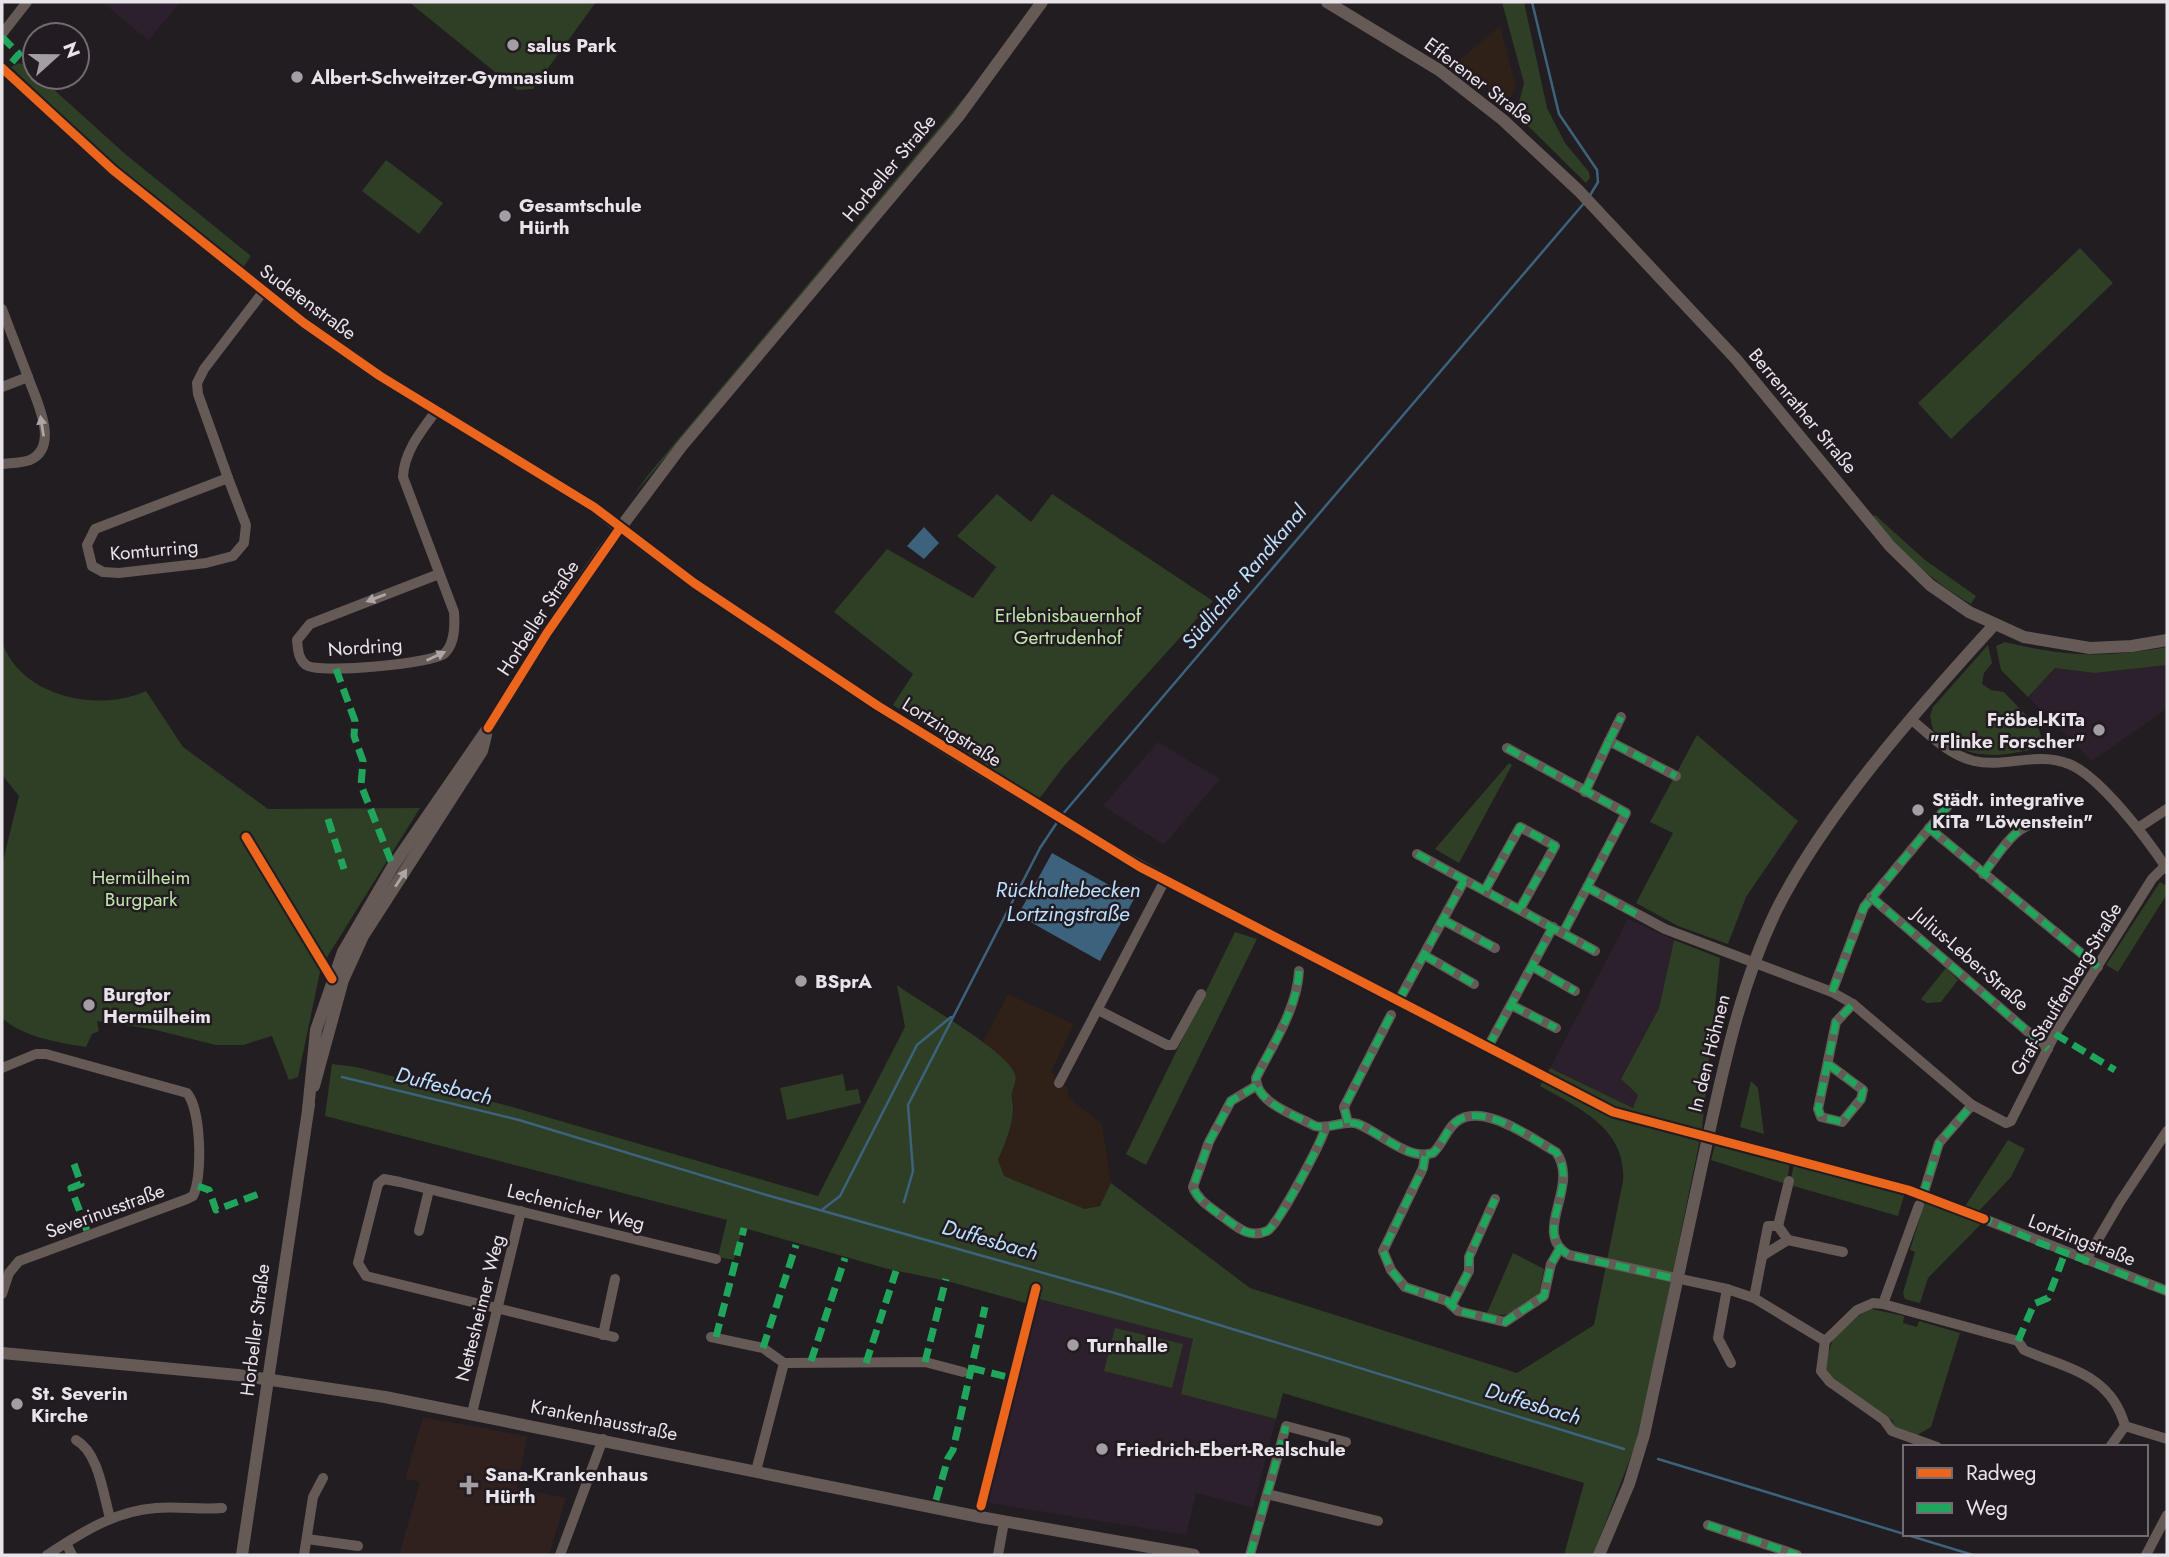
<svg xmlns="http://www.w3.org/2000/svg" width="2169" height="1557" font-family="Jost,sans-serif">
<rect width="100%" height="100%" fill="#211d21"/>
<g fill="#2b202b">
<polygon points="102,2 181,2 148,40"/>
<polygon points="2167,665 2167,709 2092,761 2028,697 2055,668 2095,673"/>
<polygon points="1158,742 1220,779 1164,845 1103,806"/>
<polygon points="1628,919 1674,940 1659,1008 1621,1078 1638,1095 1633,1108 1550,1068"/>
<polygon points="1034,1298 1194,1339 1181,1394 1276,1419 1253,1508 1196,1493 1186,1535 984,1502"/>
</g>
<g fill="#2f2018">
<polygon points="1500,26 1516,87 1507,105 1456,63"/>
<polygon points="1008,994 1074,1024 1051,1072 1068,1088 1068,1097 1102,1124 1111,1183 1104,1202 1093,1210 1085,1209 1004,1176 998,1160 1011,1130 1014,1106 1011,1096 1016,1081 1013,1070 983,1042"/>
</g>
<polygon fill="#30201e" points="423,1417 527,1436 517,1488 566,1498 549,1555 399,1555 420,1482 405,1479"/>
<g fill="#2f3f25">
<polygon points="409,2 596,2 533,89 517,90"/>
<polygon points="1502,2 1524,2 1547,108 1565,143 1589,172 1590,178 1586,183 1516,114 1524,83"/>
<polygon points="19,63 27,65 35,77 40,77 124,153 251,256 242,269 110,161 11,67"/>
<polygon points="973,87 974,89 633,496 648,475"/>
<polygon points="386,160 443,203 419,234 362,191"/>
<polygon points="2080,248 2113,283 1951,439 1918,403"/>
<polygon points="997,494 1031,522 1052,494 1213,601 1064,766 1039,799 893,705 913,674 834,612 887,549 973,598 996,567 957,536"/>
<path d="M1875 515 1925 560 1976 596 1971 604C1932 582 1901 551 1873 517Z"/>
<path d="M2 642C21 697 98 713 146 691L183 747 268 809 420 808 321 967 298 1077 289 1080 272 1036 243 1045H216L152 1029 97 1021 99 1031 92 1034 86 1047C57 1042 25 1038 2 1018V865L19 796 2 775Z"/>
<path d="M2005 642C2067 657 2104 658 2167 647V665L2095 673 2055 668 2028 697 2001 670 1996 646Z"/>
<path d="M1988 645 1992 663 1984 673 1982 684 1991 690 2004 692 2039 729 2042 741C2038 751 2029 750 2019 752 1986 759 1957 754 1933 730L1930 716 1933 707Z"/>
<polygon points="1697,735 1798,821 1746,897 1728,944 1678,926 1636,903 1673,833 1650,822"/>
<polygon points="1509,763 1512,765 1459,863 1435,849"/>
<polygon points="2160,882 2167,886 2167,894 2118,972 2106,965"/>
<polygon points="1235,932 1257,939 1146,1165 1126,1154"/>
<path d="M1674 940 1720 958 1702 1129 1651 1379 1635 1446 1593 1555H1564L1584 1483 1283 1393 1276 1419 1181 1394 1193 1339 1035 1298 1033 1305 947 1281 888 1269 748 1229 742 1230 734 1260 718 1257 727 1220 325 1116 332 1064 356 1067 505 1105 818 1196 905 1027 897 985C923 1004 1001 1047 1014 1072 1018 1080 1014 1084 1012 1093 1011 1098 1013 1103 1013 1108 1013 1127 1005 1143 998 1160L1004 1176 1085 1209 1100 1206 1111 1183 1250 1288 1517 1373 1594 1325 1623 1181C1627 1129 1579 1108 1540 1086L1550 1068 1633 1108 1638 1095 1621 1079 1659 1008Z"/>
<polygon points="1946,968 1958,980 1941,1002 1927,1003 1921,999"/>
<polygon points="843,1074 846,1091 858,1089 861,1103 787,1120 780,1088"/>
<polygon points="1751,1081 1758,1088 1764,1134 1740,1127"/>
<polygon points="2008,1140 2025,1149 2011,1177 1978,1212 1964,1208"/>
<polygon points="1716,1141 1788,1159 1790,1163 1787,1181 1783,1183 1711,1160"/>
<polygon points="1800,1162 1905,1192 1898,1216 1790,1185 1794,1163"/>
<polygon points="1931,1200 1976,1217 1975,1220 1982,1223 1928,1278 1920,1303 1905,1299 1903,1293 1915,1252 1910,1250 1925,1201"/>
<path d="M1513 1253 1544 1269 1539 1295C1519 1308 1512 1320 1487 1313Z"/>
<polygon points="1867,1308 1904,1316 1903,1323 1917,1327 1919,1321 1960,1333 1931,1427 1914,1437 1894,1427 1893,1421 1832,1378 1824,1366 1833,1339"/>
<polygon points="1115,1328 1183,1344 1172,1388 1104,1371"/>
</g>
<g fill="#3d627d">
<polygon points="924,527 939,543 924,559 907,546"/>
<polygon points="1052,853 1134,899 1100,961 1018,915"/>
</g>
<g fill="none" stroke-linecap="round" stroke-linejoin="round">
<g stroke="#3d627d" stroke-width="2.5">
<polyline points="1532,2 1559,114 1597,170 1598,182 1589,197"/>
<polyline points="1062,815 1585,202"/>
<polyline points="342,1077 519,1120 770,1196 1118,1294 1624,1449"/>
<polyline points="904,1202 913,1171 908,1105 1040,848 1058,821"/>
<polyline points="823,1209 840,1196 917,1045 951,1017"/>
<polyline points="1658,1459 1973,1555"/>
</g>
<g stroke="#655a55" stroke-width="10">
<polyline points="2,34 27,2"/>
<polyline points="2,309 28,377"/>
<path d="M2 387 28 377C35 398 61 446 30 460 22 463 10 463 2 464"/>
<path d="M436 411C421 431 404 452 403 477L454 612C455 626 455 643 445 653 433 664 319 674 306 665 298 659 298 649 297 640L310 624 439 574"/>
<polygon points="228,478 246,525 244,543 233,556 206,563 119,573 103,572 92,566 87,545 95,529"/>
<polyline points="228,478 198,394 197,383 204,369 263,292"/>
<path d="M620 528C685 580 755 625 824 671 972 769 1124 860 1282 941"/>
<path d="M1912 720C1931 736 1949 755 1974 761 2006 768 2037 751 2069 764 2100 776 2148 840 2167 869"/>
<polyline points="1609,741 1621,717"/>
<polyline points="1507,748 1626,813 1563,933"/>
<polyline points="1585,792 1609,741 1676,776"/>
<polyline points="1929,828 2098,967"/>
<polyline points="2138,828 2167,809"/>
<polyline points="1417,854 1595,951"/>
<path d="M1983 874C2000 853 2019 815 2049 825"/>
<polyline points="1587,887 1665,929 1832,992 1853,1004 1972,1105 2006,1123 2011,1121 2055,1034 2152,879 2165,866"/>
<polyline points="1485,890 1520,827 1555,846 1520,909"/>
<polyline points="1871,897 2048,1049"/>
<polyline points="1443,920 1495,948"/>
<polyline points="1424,955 1474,984"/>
<polyline points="1533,967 1575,991"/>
<path d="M1299 971C1297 1009 1273 1044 1256 1078 1256 1103 1295 1115 1315 1126 1330 1130 1345 1119 1358 1124 1381 1133 1408 1161 1433 1153 1443 1144 1446 1130 1456 1122 1482 1101 1531 1138 1556 1152 1581 1187 1530 1233 1569 1255L1727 1289 1754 1298 1825 1341"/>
<polyline points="1832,992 1864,907 1957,795"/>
<polyline points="1399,1000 1464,881"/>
<polyline points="1511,1005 1556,1028"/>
<polyline points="1098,1010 1167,1045 1173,1045 1201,994"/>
<polyline points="1488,1047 1553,927"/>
<polyline points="1828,1064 1863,1090 1861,1099 1842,1122 1821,1117 1818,1109 1836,1022 1853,1004"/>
<path d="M2 1068 36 1054H46L187 1093C201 1109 203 1177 193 1196L187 1199 19 1261 9 1273 2 1294"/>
<polyline points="1059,1083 1165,880"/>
<path d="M1256 1086 1231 1101 1209 1142 1193 1187C1198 1201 1212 1208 1223 1217 1237 1227 1249 1239 1267 1231 1277 1227 1321 1143 1325 1129"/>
<polyline points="1348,1123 1344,1107 1391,1015"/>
<polyline points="1425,1156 1423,1168 1383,1251 1391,1270 1405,1287 1447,1301 1458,1311 1505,1322 1544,1296 1551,1264 1559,1250"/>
<polyline points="1923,1195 1939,1143 1972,1105"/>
<polyline points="1984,1219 2167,1291"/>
<polyline points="419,1231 429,1190"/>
<polyline points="1788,1240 1843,1252"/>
<polyline points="1762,1256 1788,1240 1778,1226"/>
<polyline points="2086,1260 2120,1202 2167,1131"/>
<polyline points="1727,1289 1718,1338 1731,1363"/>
<polyline points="1754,1298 1768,1226 1778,1226 1789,1181"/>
<polyline points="1452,1304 1469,1271 1469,1257 1495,1199"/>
<polyline points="1883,1304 1919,1205"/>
<polyline points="603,1335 615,1279"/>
<polyline points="614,1337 366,1276 358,1263 378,1184 384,1179 400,1182 716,1259"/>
<polyline points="711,1337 763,1348 784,1363 925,1362 963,1372"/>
<polyline points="472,1413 521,1211"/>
<polyline points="2125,1426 2167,1439"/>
<path d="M76 1440C99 1453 103 1494 110 1518"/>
<path d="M1937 1447 1892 1431 1884 1420 1830 1382 1821 1371 1825 1341 1857 1310 1873 1303 1883 1304 2018 1341 2024 1350C2068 1369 2111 1374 2125 1426L2110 1447"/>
<polyline points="756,1471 784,1363"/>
<polyline points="1267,1494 1378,1521"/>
<polyline points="1708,1525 1797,1555"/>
<polyline points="307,1539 358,1546"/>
<polyline points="66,1543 72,1555"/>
<path d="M47 1555C81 1533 114 1511 156 1508 178 1506 200 1510 222 1508"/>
<polyline points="304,1555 313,1497 323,1478"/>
<polyline points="560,1555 603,1439"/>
<polyline points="998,1555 1004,1522"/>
<polyline points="1250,1555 1286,1426 1346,1442"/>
<polyline points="2146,1555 2167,1515"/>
</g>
<g stroke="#655a55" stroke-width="12">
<polyline points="1327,2 1439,70 1503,120 1579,191 1736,359 1890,546 1930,585 1969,612 2024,637 2090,648 2132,646 2167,640"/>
<polyline points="2,68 113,170 304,323 380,376 594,507 620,528"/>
<polyline points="314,1086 343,980 363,936 482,751 486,735"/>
<polyline points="308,1110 316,1030 343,952 393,866 488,728 547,633 603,551 681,447 958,117 1042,2"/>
<polyline points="2,1353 238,1375 385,1397 980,1517 1194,1555"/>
<polyline points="242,1555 309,1104"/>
<path d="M1599 1555 1629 1484 1644 1435C1664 1344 1683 1252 1703 1160 1722 1075 1738 990 1776 911 1825 813 1920 706 1994 625"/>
</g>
<g stroke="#20a55d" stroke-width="7" stroke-dasharray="14 7" stroke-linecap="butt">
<polyline points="2,37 19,54 2,74"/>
<polyline points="336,669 355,721 354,736 363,761 361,785 393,866"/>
<polyline points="1609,741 1621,717"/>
<polyline points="1507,748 1626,813 1563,933"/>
<polyline points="1585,792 1609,741 1676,776"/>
<polyline points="328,819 344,869"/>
<polyline points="1929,828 2098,967"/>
<polyline points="1417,854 1595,951"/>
<path d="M1983 874C2000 853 2019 815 2049 825"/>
<polyline points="1587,887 1636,914"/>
<polyline points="1485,890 1520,827 1555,846 1520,909"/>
<polyline points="1871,897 2048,1049"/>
<polyline points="1443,920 1495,948"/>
<polyline points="1424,955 1474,984"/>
<polyline points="1533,967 1575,991"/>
<path d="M1299 971C1297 1009 1273 1044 1256 1078 1256 1103 1295 1115 1315 1126 1330 1130 1345 1119 1358 1124 1381 1133 1408 1161 1433 1153 1443 1144 1446 1130 1456 1122 1482 1101 1531 1138 1556 1152 1581 1187 1530 1233 1569 1255L1677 1279"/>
<polyline points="1832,992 1864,907 1957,795"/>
<polyline points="1399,1000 1464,881"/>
<polyline points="1511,1005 1556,1028"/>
<polyline points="2055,1034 2115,1070"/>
<polyline points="1488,1047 1553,927"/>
<polyline points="1828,1064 1863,1090 1861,1099 1842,1122 1821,1117 1818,1109 1836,1022 1853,1004"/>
<path d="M1256 1086 1231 1101 1209 1142 1193 1187C1198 1201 1212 1208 1223 1217 1237 1227 1249 1239 1267 1231 1277 1227 1321 1143 1325 1129"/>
<polyline points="1348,1123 1344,1107 1391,1015"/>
<polyline points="1425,1156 1423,1168 1383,1251 1391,1270 1405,1287 1447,1301 1458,1311 1505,1322 1544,1296 1551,1264 1559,1250"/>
<polyline points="74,1164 81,1184 71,1188 89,1236"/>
<polyline points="198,1186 209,1190 216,1210 261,1193"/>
<polyline points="1923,1195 1939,1143 1972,1105"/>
<polyline points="1979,1216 2037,1242 2167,1291"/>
<polyline points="1452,1304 1469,1271 1469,1257 1495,1199"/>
<polyline points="716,1337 744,1228"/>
<polyline points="2018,1341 2034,1304 2048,1298 2065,1253"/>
<polyline points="763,1348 796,1245"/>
<polyline points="811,1361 845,1258"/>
<polyline points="925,1362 946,1279"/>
<polyline points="866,1363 896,1271"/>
<polyline points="971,1368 1012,1378"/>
<polyline points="936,1500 948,1458 953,1450 985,1307"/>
<polyline points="1708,1525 1797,1555"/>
<polyline points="1250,1555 1286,1426"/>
</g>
<g stroke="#231b22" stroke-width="13">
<g id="cycleway">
<polyline points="2,68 113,170 304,323 380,376 594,507 694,583 878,706 1140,867 1613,1112 1908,1190 1984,1219"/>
<polyline points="488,728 547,633 620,528"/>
<polyline points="246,837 332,979"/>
<polyline points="981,1506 1036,1288"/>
</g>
</g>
<use href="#cycleway" stroke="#eb651d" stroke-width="9"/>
</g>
<defs><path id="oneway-solid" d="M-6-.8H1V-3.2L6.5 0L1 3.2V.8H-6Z" transform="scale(1.75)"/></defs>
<g fill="#aea6a6">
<use href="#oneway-solid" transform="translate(42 426) rotate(-99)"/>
<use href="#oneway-solid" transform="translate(376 598) rotate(159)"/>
<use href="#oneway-solid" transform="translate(436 656) rotate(-25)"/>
<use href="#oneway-solid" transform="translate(401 878) rotate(-57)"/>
</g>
<g fill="#a39ea3" stroke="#231b22" stroke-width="2.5">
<circle cx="513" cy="45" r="7"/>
<circle cx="297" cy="77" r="7"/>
<circle cx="505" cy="216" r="7"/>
<circle cx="2099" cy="730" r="7"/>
<circle cx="1918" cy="810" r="7"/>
<circle cx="801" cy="981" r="7"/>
<circle cx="89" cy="1005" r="7"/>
<circle cx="1073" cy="1345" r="7"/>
<circle cx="17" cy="1404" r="7"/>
<circle cx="1102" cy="1449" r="7"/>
<path d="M465.5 1474.5h7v7h7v7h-7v7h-7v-7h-7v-7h7z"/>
</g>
<g text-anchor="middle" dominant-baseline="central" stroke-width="5" stroke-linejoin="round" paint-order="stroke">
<g font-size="19" font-weight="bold" fill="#e9e4e9" stroke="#231b22" text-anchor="start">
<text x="527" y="45">salus Park</text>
<text x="311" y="77">Albert-Schweitzer-Gymnasium</text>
<text x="519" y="205">Gesamtschule<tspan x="519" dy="22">Hürth</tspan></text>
<text x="2085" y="719" text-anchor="end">Fröbel-KiTa<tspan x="2085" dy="22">"Flinke Forscher"</tspan></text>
<text x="1932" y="799">Städt. integrative<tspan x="1932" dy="22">KiTa "Löwenstein"</tspan></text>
<text x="815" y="981">BSprA</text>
<text x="103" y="994">Burgtor<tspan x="103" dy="22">Hermülheim</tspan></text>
<text x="1087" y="1345">Turnhalle</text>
<text x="31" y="1393">St. Severin<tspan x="31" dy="22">Kirche</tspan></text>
<text x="1116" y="1449">Friedrich-Ebert-Realschule</text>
<text x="485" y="1474">Sana-Krankenhaus<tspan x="485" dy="22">Hürth</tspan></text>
</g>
<g font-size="19" fill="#e9e4e9" stroke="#231b22">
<text transform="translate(1479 81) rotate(37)">Efferener Straße</text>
<text transform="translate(889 168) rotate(-50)">Horbeller Straße</text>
<text transform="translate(308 302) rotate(36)">Sudetenstraße</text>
<text transform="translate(1803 411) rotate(50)">Berrenrather Straße</text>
<text transform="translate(154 550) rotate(-5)">Komturring</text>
<text transform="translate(538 618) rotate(-57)">Horbeller Straße</text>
<text transform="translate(365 647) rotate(-4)">Nordring</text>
<text transform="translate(952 732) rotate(32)">Lortzingstraße</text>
<text transform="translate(1971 959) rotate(41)">Julius-Leber-Straße</text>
<text transform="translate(2066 989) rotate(-59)">Graf-Stauffenberg-Straße</text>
<text transform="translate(1709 1053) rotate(-76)">In den Höhnen</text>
<text transform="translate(576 1207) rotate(14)">Lechenicher Weg</text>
<text transform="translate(105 1211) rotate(-20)">Severinusstraße</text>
<text transform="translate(2082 1240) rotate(21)">Lortzingstraße</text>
<text transform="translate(480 1308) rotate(-76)">Nettesheimer Weg</text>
<text transform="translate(255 1330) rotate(-83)">Horbeller Straße</text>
<text transform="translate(604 1420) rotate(11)">Krankenhausstraße</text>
</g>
<g font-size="19" fill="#bfe9a9" stroke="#231b22">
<text x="1068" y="615">Erlebnisbauernhof<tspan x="1068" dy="22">Gertrudenhof</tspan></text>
<text x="141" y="877">Hermülheim<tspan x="141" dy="22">Burgpark</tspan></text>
</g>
<g font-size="21" font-style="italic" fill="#bae1fe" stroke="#231b22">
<text transform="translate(1244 577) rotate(-50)">Südlicher Randkanal</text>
<text x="1068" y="890">Rückhaltebecken<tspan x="1068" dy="24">Lortzingstraße</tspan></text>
<text transform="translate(444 1086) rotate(14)">Duffesbach</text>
<text transform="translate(990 1240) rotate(16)">Duffesbach</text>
<text transform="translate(1533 1404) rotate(17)">Duffesbach</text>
</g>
</g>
<rect width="2169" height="1557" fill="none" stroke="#e9e4e9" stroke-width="7"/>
<rect x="1903" y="1445" width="245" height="91" fill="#231b22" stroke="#726b72" stroke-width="2"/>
<rect x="1917" y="1468" width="35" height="10" fill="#eb651d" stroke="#726b72" stroke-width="2"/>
<text x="1966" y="1480" font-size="21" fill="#e9e4e9">Radweg</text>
<rect x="1917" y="1503" width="35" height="10" fill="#20a55d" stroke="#726b72" stroke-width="2"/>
<text x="1966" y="1515" font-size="21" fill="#e9e4e9">Weg</text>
<g transform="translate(56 56) rotate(69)"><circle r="33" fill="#231b22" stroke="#726b72" stroke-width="2"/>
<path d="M0-5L12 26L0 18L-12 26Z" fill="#a39ea3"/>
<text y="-10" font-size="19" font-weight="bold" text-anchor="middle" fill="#e9e4e9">N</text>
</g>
</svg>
